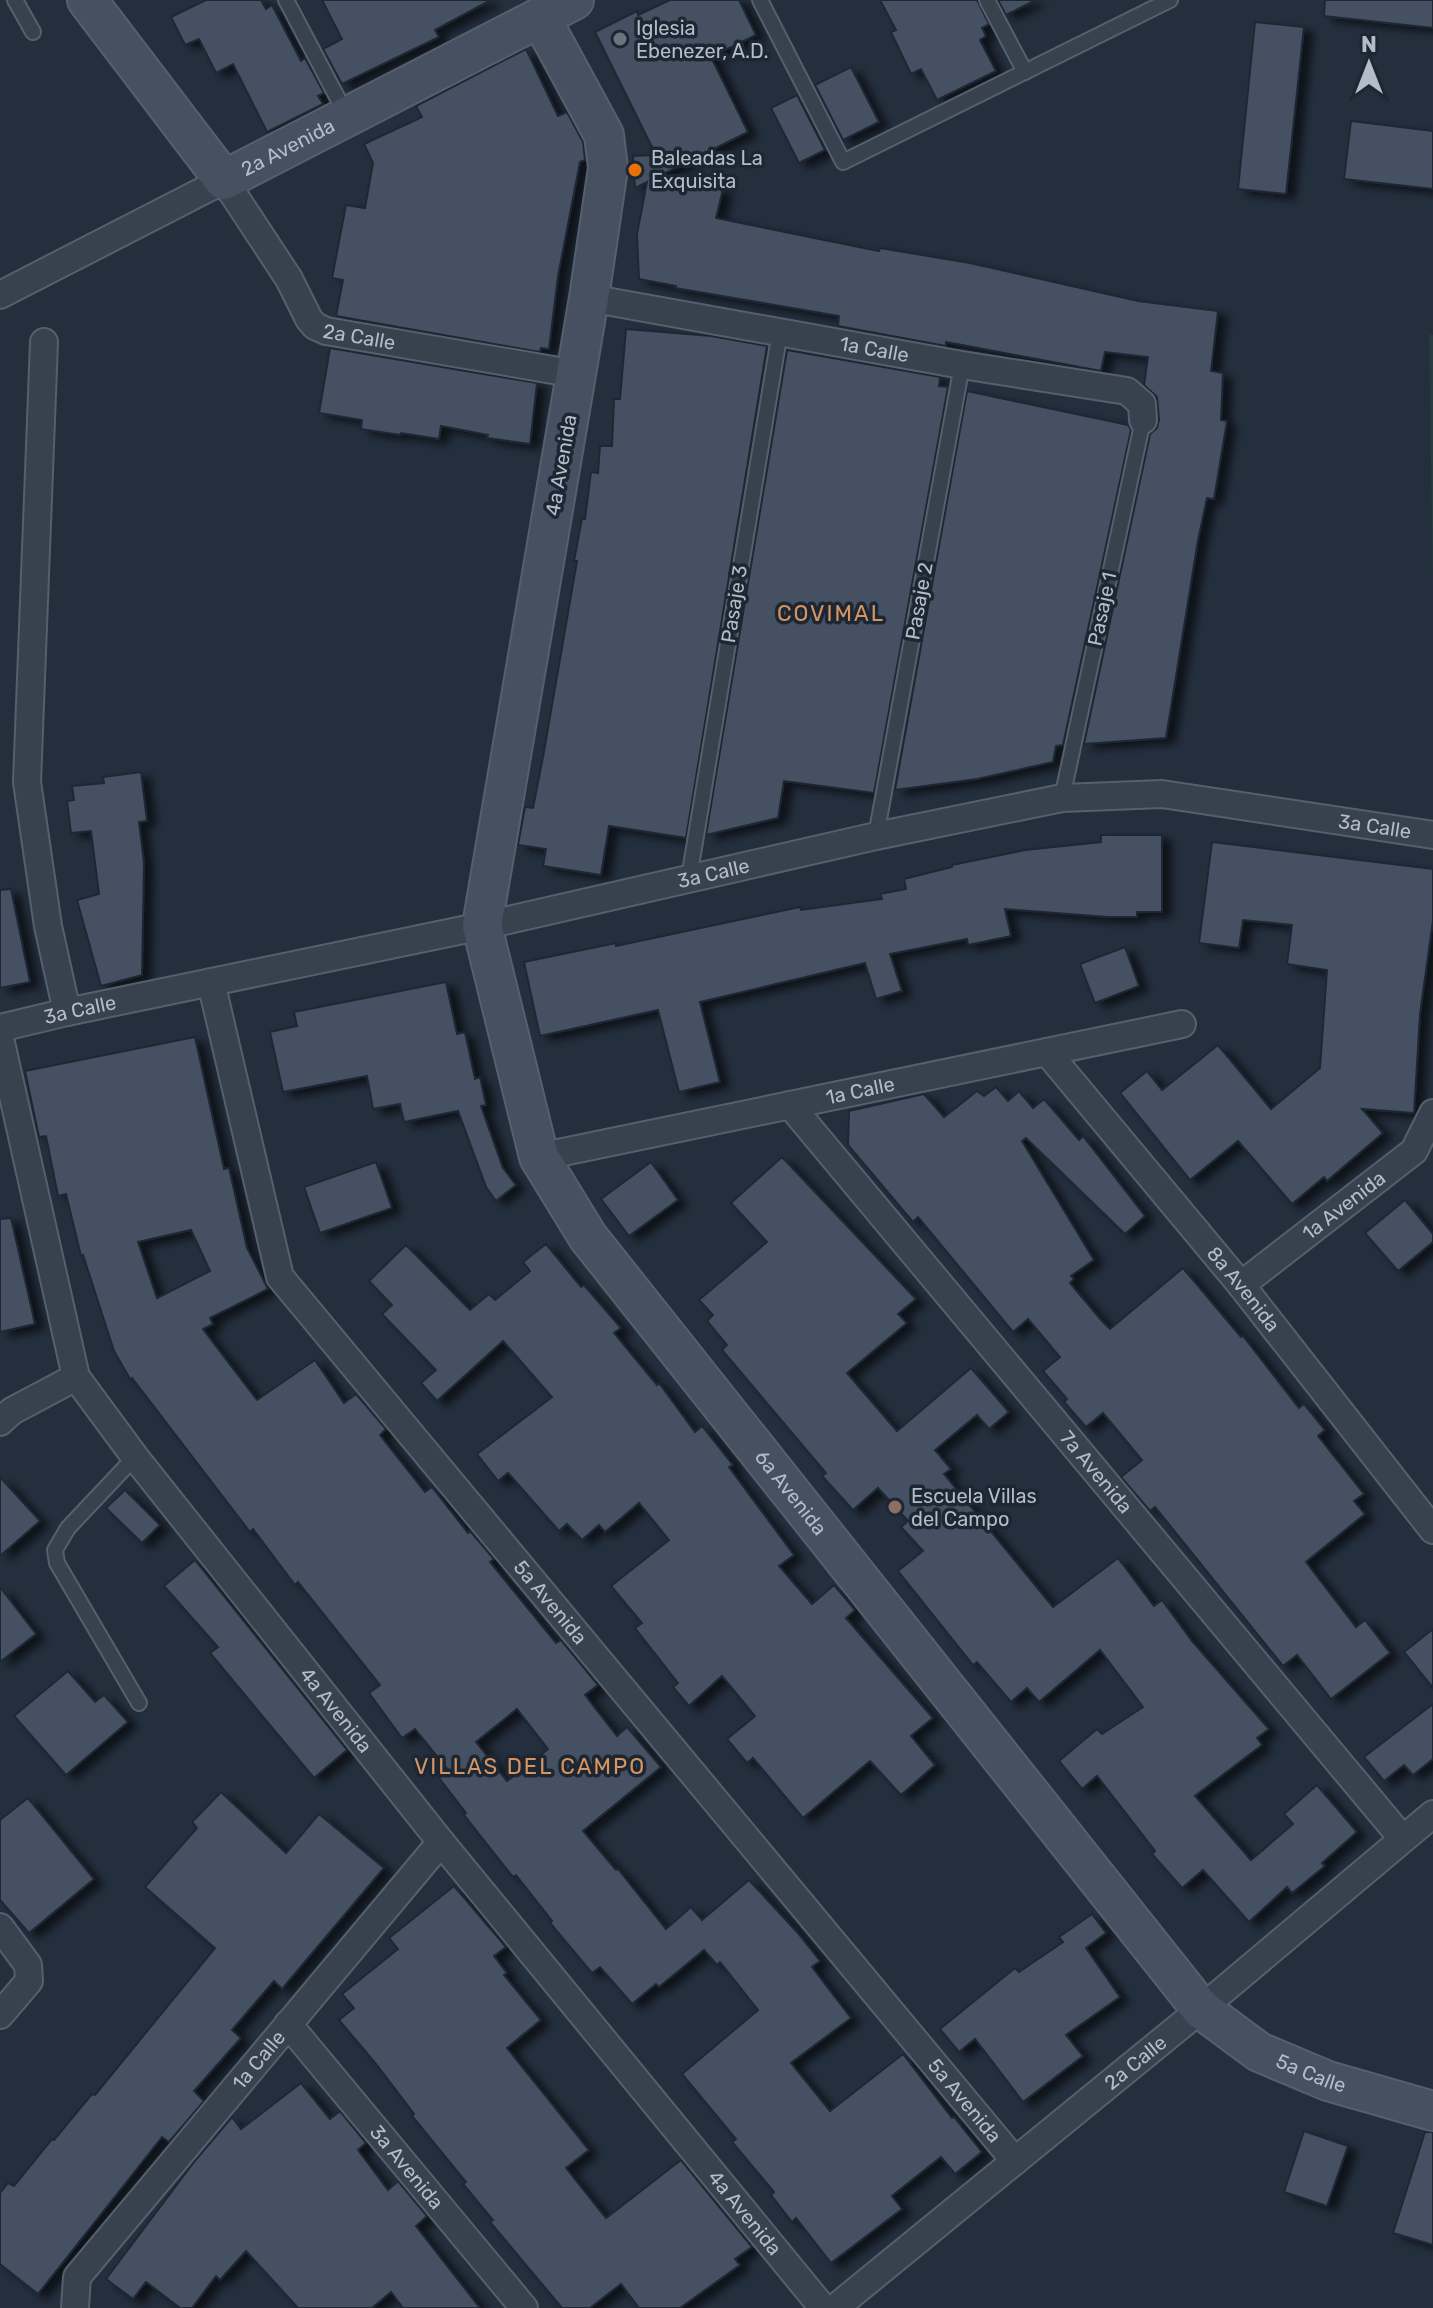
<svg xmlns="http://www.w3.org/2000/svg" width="1433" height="2308" font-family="Rubik,sans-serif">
<defs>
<filter id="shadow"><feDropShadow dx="9" dy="5" stdDeviation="4" flood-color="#0009"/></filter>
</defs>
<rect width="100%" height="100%" fill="#242f3e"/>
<polygon fill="#263c3f" points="1429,335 1433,335 1433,590"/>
<g fill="#455162" stroke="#1f2835" stroke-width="2" fill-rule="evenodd" filter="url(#shadow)">
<polygon points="206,0 261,0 266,9 272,5 301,61 305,58 324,93 318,96 323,104 267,132 233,64 216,73 199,39 185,45 171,17"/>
<polygon points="322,0 491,0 435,30 439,37 342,84 323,49 342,39"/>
<polygon points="670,0 739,0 756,35 711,57 748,132 659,176 723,189 716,218 879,251 880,248 970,263 1138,301 1218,311 1211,371 1223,373 1221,420 1227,421 1214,499 1207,498 1198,540 1166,738 1084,744 1150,434 1157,428 1159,420 1157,397 1144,385 1148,357 1105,352 1101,371 946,342 946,346 838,326 839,316 675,288 676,286 639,279 637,234 647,182 635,188 633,156 656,155 595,32 637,11 638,15"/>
<polygon points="880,0 977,0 989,24 982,28 986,36 980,40 996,71 937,100 921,69 911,74 891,32 896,30"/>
<polygon points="998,0 1036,0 1006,15"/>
<polygon points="1325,0 1433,0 1433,28 1324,16"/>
<polygon points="1255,22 1304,27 1286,194 1238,189"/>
<polygon points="526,49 558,116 567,112 583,142 585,160 580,162 558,276 549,349 541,348 540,352 336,316 343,280 332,278 346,205 365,208 373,163 364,144 422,117 416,106"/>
<polygon points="851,67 879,122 843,140 815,85"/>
<polygon points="797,95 825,150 799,163 771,108"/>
<polygon points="1351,121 1433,131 1433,189 1344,179"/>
<polygon points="626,329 711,336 767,346 686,838 609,826 601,875 543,866 546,849 518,845 525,807 533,808 543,757 577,561 574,561 582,518 585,519 591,472 598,473 600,446 612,446 614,399 620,399"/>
<polygon points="330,348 537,383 530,444 487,438 488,435 441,426 439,439 401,433 400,435 361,429 362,420 319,413"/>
<polygon points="787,350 940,377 939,386 948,387 874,793 784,781 778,818 706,835"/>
<polygon points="967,391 1128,425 1131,430 1063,745 1056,746 1053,762 977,779 895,790"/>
<polygon points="141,772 147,821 139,822 144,863 142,975 101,986 77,900 99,894 91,831 71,833 67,801 74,800 72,786 104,783 103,777"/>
<polygon points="1101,835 1162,835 1162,912 1137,912 1137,917 1108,917 1005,909 1011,936 968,945 967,939 890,954 902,991 876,999 865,963 700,1002 720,1082 679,1092 658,1010 540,1036 524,962 616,943 616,946 800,907 801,910 882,899 880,894 906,889 904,879 952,867 952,865 1025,850 1101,842"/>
<polygon points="1212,842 1433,869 1433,920 1420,1014 1414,1113 1362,1109 1383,1133 1327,1181 1324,1177 1292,1204 1238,1141 1190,1180 1120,1093 1147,1071 1162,1090 1218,1045 1271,1109 1320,1068 1327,970 1287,964 1292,925 1243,920 1239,948 1199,943"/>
<polygon points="11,889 30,982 0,988 0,890"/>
<polygon points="1125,947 1139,986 1095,1003 1080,964"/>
<polygon points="446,982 457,1034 465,1032 475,1079 480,1077 486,1105 481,1106 503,1168 516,1185 496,1201 486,1187 458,1111 404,1122 400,1104 373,1109 367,1076 283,1092 270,1032 297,1026 294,1012"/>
<path d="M195 1037 224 1169 229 1168 247 1248 268 1289 210 1318 213 1324 203 1329 257 1400 315 1360 344 1403 356 1394 386 1429 380 1435 425 1492 432 1487 468 1533 470 1531 494 1559 490 1562 556 1643 561 1640 598 1685 585 1695 617 1736 627 1727 661 1767 583 1831 616 1870 618 1869 666 1929 691 1907 702 1920 749 1880 797 1932 820 1961 812 1967 851 2018 791 2063 830 2111 903 2054 952 2118 954 2117 982 2152 955 2174 941 2157 892 2196 902 2209 831 2263 796 2218 792 2222 771 2195 774 2192 732 2142 736 2139 682 2074 758 2010 720 1962 717 1965 704 1950 659 1987 656 1984 632 2004 600 1967 592 1973 550 1923 552 1921 516 1875 513 1877 464 1815 466 1813 439 1778 449 1771 415 1729 402 1738 369 1693 380 1685 298 1582 295 1585 253 1529 250 1532 132 1378 130 1379 114 1351 83 1255 81 1256 66 1194 58 1196 46 1136 39 1137 25 1071ZM191 1230 210 1271 157 1298 138 1242ZM517 1709 548 1749 507 1781 476 1742Z"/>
<polygon points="996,1087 1008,1101 1019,1091 1033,1108 1044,1099 1079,1140 1083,1136 1145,1216 1125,1234 1026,1138 1022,1141 1094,1260 1071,1276 1074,1279 1070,1283 1102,1321 1110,1329 1183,1268 1241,1337 1243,1336 1299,1408 1304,1404 1325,1430 1318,1436 1364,1494 1354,1501 1365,1514 1306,1562 1356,1627 1365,1620 1390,1653 1331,1699 1297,1655 1283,1666 1155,1507 1150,1511 1121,1477 1142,1460 1103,1413 1086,1427 1064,1402 1067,1399 1043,1371 1060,1357 1028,1319 1013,1332 918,1217 913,1222 848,1145 849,1111 924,1094 944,1117 977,1091 984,1096"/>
<polygon points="782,1157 916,1299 898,1314 907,1323 847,1373 897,1431 971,1368 1009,1412 989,1429 977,1415 935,1450 951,1469 944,1474 1053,1607 1118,1558 1154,1606 1162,1600 1192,1641 1269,1729 1257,1738 1262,1745 1195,1796 1251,1860 1293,1824 1284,1814 1317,1785 1357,1832 1322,1863 1325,1866 1292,1893 1287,1887 1249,1922 1203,1870 1182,1888 1152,1854 1155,1851 1097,1776 1082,1789 1059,1761 1097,1729 1102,1734 1143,1707 1100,1650 1039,1702 1027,1688 1011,1702 977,1662 973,1665 898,1571 923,1551 901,1527 908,1521 878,1488 853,1510 822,1476 826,1473 722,1350 727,1345 707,1321 713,1315 699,1300 767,1242 731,1203"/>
<polygon points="376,1162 392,1208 320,1233 304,1187"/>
<polygon points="651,1162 678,1200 629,1236 601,1199"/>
<polygon points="1405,1200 1433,1234 1433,1242 1398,1271 1365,1233"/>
<polygon points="11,1218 35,1324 0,1332 0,1219"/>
<polygon points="546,1244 581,1287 584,1285 621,1328 614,1333 657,1385 659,1383 695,1432 702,1426 733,1465 729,1467 794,1555 779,1566 812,1604 834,1585 855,1610 846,1618 933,1718 911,1736 935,1765 901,1795 870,1761 803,1818 753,1758 747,1763 727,1739 755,1716 722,1676 689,1706 673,1687 678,1683 635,1628 642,1623 611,1586 669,1540 639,1503 605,1532 599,1525 582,1540 567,1524 559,1531 508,1473 498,1481 477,1454 552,1397 503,1341 437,1401 421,1383 436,1370 382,1314 392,1305 369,1281 406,1245 470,1310 489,1294 495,1300 530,1271 523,1262"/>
<polygon points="0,1477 40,1521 0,1556"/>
<polygon points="125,1490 160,1525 142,1543 106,1508"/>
<polygon points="195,1560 347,1750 314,1778 210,1653 218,1647 164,1586"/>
<polygon points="0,1587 36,1634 0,1662"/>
<polygon points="1433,1629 1433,1688 1404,1652"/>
<polygon points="68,1671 95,1702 104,1695 128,1722 66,1775 14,1716"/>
<polygon points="1433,1704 1433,1759 1413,1775 1404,1765 1384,1781 1364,1757"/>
<polygon points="221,1792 286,1853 319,1814 384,1868 282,1989 274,1981 232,2030 241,2038 194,2091 204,2101 169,2142 162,2137 38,2294 0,2264 0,2193 8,2183 14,2186 52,2139 54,2140 92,2094 95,2095 215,1948 145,1887 197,1828 192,1822"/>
<polygon points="28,1798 94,1879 29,1933 0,1900 0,1820"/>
<polygon points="454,1886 506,1947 494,1956 507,1973 504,1975 541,2020 507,2048 589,2150 566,2168 606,2218 681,2160 752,2247 735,2259 740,2265 680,2308 639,2308 621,2284 590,2308 562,2308 490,2222 493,2220 463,2184 466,2182 412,2116 414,2114 377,2065 339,2020 354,2008 342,1994 398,1949 389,1938"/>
<polygon points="1092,1914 1106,1933 1086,1948 1120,1997 1066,2035 1083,2056 1023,2102 975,2039 959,2052 940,2029 1015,1968 1019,1972 1063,1942 1059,1937"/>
<polygon points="301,2083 330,2119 340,2111 366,2143 358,2150 388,2190 398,2181 427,2216 416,2226 480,2308 403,2308 391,2292 372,2308 298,2308 246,2251 220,2280 216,2276 192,2308 180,2308 146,2282 133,2299 106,2279 194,2162 232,2117 241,2129"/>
<polygon points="1304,2131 1348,2146 1327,2206 1284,2192"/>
<polygon points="1425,2132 1433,2132 1433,2245 1393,2233"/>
</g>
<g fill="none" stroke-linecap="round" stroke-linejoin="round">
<g stroke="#565f6c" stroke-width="18">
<g id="lane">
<polyline points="15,0 33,32"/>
<polyline points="286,0 347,116"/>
<polyline points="760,0 843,162 1170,0"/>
<polyline points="987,0 1025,72"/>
<polyline points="1062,798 1143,420"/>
<polyline points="876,836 962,365"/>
<polyline points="689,878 780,331"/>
<polyline points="135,1457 68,1528 55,1550 57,1563 139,1703"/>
</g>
</g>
<g stroke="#565f6c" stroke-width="30">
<g id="street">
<path id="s1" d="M0 295 224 180 289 279 309 319 315 326 326 331 576 374"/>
<path id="s2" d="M589 298 962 365 1127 391 1142 404 1143 420"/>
<polyline points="44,342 27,782 48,926 67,1012"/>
<path id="s3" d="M211 982 280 1277 1015 2161"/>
<path id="s4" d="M0 1028 67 1012 482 926 876 836 1062 798 1162 794 1433 835"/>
<path id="s5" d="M0 1038 76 1377 135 1457 441 1842 823 2308"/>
<path id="s6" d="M1047 1052 1241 1285 1433 1530"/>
<path id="s7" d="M790 1105 1402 1838"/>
<path id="s8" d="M539 1157 1182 1024"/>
<path id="s9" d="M1241 1285 1414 1151 1433 1113"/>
<polyline points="0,1422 12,1411 76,1377"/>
<polyline points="0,1927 28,1965 29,1981 0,2015"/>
<path id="s10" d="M288 2024 524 2308"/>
<path id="s11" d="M75 2308 77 2277 441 1842"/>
<path id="s12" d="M835 2308 1201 2009 1433 1814"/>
</g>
</g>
<g stroke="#565f6c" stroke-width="42">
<g id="secondary">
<path id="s13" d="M87 0 224 180 574 0"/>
<path id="s14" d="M540 17 604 135 608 168 589 298 482 926 539 1157 588 1237 1201 2009 1259 2052 1328 2081 1433 2111"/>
</g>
</g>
<use href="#lane" stroke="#38414e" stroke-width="14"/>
<use href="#street" stroke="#38414e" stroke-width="26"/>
<use href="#secondary" stroke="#465061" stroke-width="38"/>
</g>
<circle fill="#6b7280" stroke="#1d2633" stroke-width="3" cx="620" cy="39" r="8"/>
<circle fill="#e8710a" stroke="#1d2633" stroke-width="3" cx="635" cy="170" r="8"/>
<circle fill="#8d6e63" stroke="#1d2633" stroke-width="3" cx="895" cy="1507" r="8"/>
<g text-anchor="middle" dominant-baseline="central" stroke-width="7" stroke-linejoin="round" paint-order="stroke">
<g font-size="20" fill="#b4bcc9" stroke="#1d2633" text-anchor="start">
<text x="636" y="28">Iglesia<tspan x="636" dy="23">Ebenezer, A.D.</tspan></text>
<text x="651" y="158">Baleadas La<tspan x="651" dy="23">Exquisita</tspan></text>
<text x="911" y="1496">Escuela Villas<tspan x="911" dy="23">del Campo</tspan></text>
</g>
<g font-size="20" fill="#b4bcc9" stroke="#1d2633">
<text stroke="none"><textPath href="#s13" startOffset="298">2a Avenida</textPath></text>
<text stroke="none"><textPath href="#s1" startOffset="470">2a Calle</textPath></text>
<text stroke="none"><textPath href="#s2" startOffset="290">1a Calle</textPath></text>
<text transform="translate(561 465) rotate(-80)">4a Avenida</text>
<text transform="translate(919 601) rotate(-80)">Pasaje 2</text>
<text transform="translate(734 604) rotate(-81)">Pasaje 3</text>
<text transform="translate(1102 609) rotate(-78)">Pasaje 1</text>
<text stroke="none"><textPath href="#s4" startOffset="1402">3a Calle</textPath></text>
<text stroke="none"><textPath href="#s4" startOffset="730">3a Calle</textPath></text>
<text stroke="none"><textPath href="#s4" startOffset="82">3a Calle</textPath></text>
<text stroke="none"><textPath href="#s8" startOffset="328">1a Calle</textPath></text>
<text stroke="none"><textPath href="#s9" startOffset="130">1a Avenida</textPath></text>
<text stroke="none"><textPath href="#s6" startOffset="308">8a Avenida</textPath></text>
<text stroke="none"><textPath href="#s7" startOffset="478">7a Avenida</textPath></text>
<text stroke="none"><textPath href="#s14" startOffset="1594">6a Avenida</textPath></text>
<text stroke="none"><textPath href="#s3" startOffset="726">5a Avenida</textPath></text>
<text stroke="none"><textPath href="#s5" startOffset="770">4a Avenida</textPath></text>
<text stroke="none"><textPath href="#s11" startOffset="314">1a Calle</textPath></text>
<text stroke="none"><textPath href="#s12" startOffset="388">2a Calle</textPath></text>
<text stroke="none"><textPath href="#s14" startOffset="2382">5a Calle</textPath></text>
<text stroke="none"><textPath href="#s3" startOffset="1374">5a Avenida</textPath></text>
<text stroke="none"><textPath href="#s10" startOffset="186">3a Avenida</textPath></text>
<text stroke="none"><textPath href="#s5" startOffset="1418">4a Avenida</textPath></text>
</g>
<g font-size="22" letter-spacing="2" fill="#d59563" stroke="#1d2633">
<text x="831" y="613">COVIMAL</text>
<text x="530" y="1766">VILLAS DEL CAMPO</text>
</g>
</g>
<g transform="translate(1369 64)" stroke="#1d2633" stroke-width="6" paint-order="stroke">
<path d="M0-6L14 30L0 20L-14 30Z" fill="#b4bcc9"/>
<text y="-12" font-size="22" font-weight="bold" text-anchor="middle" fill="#b4bcc9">N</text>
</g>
</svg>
